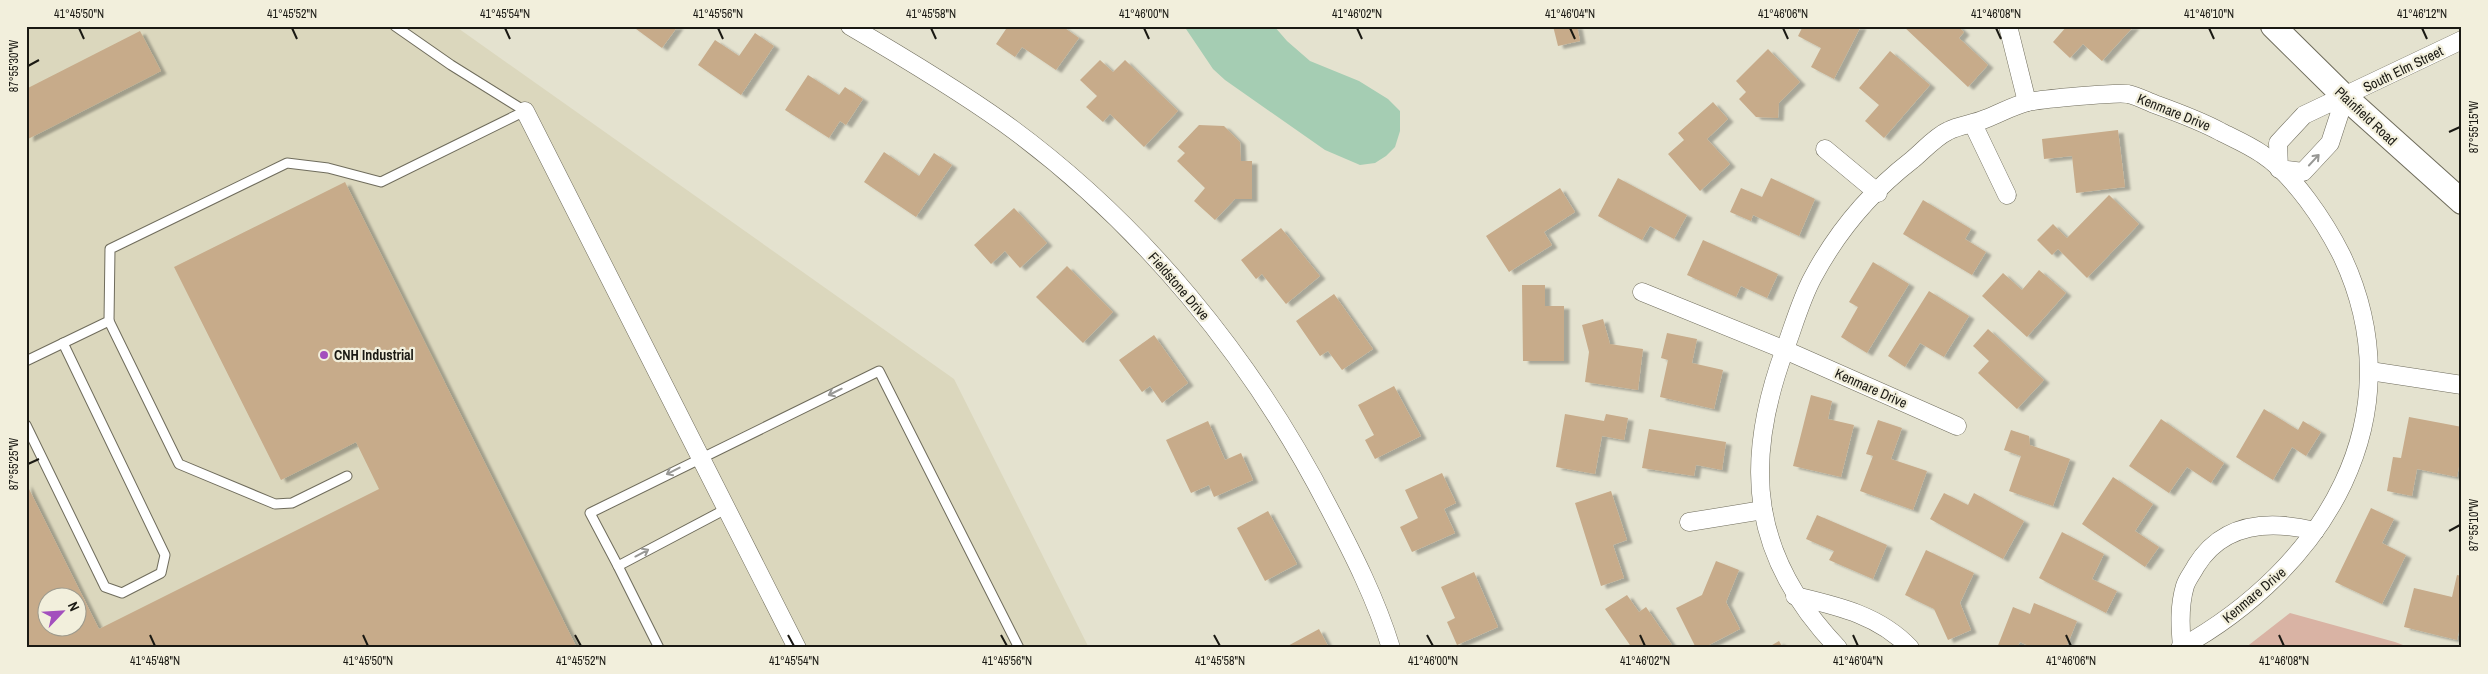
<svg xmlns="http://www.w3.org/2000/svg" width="2488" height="674" font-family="'Archivo Narrow',sans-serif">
<defs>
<filter id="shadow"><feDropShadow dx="5.5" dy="3" stdDeviation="1" flood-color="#0004"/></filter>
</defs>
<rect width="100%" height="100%" fill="#e4e2cf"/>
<path fill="#dbd7bd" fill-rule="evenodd" d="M26 26H455L954 379 1089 648H26ZM48 596H78V626H48Z"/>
<polygon fill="#d9b3a4" points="2290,613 2395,642 2411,648 2245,648"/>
<polygon fill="#a5cdb3" points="1184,26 1274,26 1287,41 1310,61 1359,81 1388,99 1400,111 1400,131 1395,147 1386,156 1375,163 1360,165 1325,150 1225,80 1213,69"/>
<g fill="#c7ab8a" fill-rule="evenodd" filter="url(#shadow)">
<polygon points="632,26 678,26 662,48"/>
<polygon points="1008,26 1062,26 1079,38 1056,70 1022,47 1015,57 996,44"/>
<polygon points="1553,26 1577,26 1580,41 1558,46"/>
<polygon points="1803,26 1861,26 1834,79 1811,67 1821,48 1798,36"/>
<polygon points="1903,26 1958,26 1964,32 1959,38 1988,65 1968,87"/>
<polygon points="2067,26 2134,26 2102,61 2083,44 2070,58 2053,42"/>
<polygon points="140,31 161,71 28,139 26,89"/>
<polygon points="755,33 774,46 741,95 698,65 715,40 739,56"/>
<polygon points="1768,49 1800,82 1779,103 1778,118 1756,117 1739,99 1746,92 1736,81"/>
<polygon points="1890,51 1930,85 1884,138 1865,121 1879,105 1859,88"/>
<polygon points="1100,60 1113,72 1125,60 1178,111 1144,147 1110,114 1103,122 1086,107 1097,96 1080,80"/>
<polygon points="808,75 839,95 845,87 863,99 846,125 840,121 829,138 785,110"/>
<polygon points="1713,102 1728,119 1707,139 1730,164 1700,191 1668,154 1684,140 1678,133"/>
<polygon points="1199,125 1224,126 1240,142 1241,161 1252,161 1252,199 1235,199 1215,220 1194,201 1205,188 1177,161 1185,153 1178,147"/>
<polygon points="2118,130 2125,187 2076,193 2072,156 2044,159 2042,139"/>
<polygon points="884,152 919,176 934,153 952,165 916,217 864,182"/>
<polygon points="1618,178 1687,215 1674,239 1650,226 1642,240 1598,216"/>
<polygon points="1771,178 1815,199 1799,236 1753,215 1751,221 1730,212 1741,188 1762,197"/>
<path d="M345 182 577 648H26V483L99 629 379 489 356 442 281 480 174 267ZM48 596H78V626H48Z"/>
<polygon points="1560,188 1575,212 1544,232 1552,245 1509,272 1486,236"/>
<polygon points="2109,195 2139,224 2087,278 2058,249 2052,255 2037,240 2053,224 2067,238"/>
<polygon points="1923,200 1971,229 1965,239 1986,252 1972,275 1903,234"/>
<polygon points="1014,208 1047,243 1020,268 1005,251 991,264 974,245"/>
<polygon points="1281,228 1320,276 1286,304 1262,274 1256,279 1241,260"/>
<polygon points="1703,240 1778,274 1767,298 1741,286 1736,297 1687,275"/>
<polygon points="1873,262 1909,284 1867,353 1841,337 1858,307 1849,302"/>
<polygon points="1067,266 1113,312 1083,343 1036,297"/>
<polygon points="2039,270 2066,293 2027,337 1982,296 2003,273 2022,290"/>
<polygon points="1522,285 1545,285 1545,306 1564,306 1564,361 1523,361"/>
<polygon points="1929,291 1969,316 1944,357 1920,343 1905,367 1888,356"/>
<polygon points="1334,294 1373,349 1342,370 1328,351 1320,356 1296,321"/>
<polygon points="1603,319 1610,344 1643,349 1638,390 1585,382 1589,352 1582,325"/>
<polygon points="1988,329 2044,380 2017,409 1978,373 1989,361 1973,346"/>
<polygon points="1667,333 1697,339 1692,363 1723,370 1714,409 1660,397 1668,360 1661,358"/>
<polygon points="1154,335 1188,383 1162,403 1150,386 1142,392 1119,360"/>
<polygon points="1394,386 1421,436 1375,459 1365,440 1374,435 1358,405"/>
<polygon points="1811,395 1832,401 1828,419 1854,425 1841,477 1793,466"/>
<polygon points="2264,409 2298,430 2303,421 2321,432 2306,456 2292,447 2273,480 2236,457"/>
<polygon points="1565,414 1604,421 1606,414 1628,418 1624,440 1602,436 1595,474 1556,467"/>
<polygon points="2409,417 2462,427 2462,450 2457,477 2417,469 2412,496 2387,491 2393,457 2401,458"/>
<polygon points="2161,419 2224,463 2211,483 2187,467 2169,493 2129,466"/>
<polygon points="1878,420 1902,428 1891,459 1927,471 1913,510 1860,491 1873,456 1866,454"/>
<polygon points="1208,421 1225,460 1241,453 1253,480 1214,497 1209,485 1191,493 1166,440"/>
<polygon points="1649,429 1726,442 1722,470 1696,465 1694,476 1642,468"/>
<polygon points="2011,430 2029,436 2030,445 2070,459 2053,506 2009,491 2021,456 2004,450"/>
<polygon points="1442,473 1456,503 1444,509 1455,533 1412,552 1400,527 1418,518 1405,490"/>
<polygon points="2113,477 2153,504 2135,531 2159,547 2145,567 2082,524"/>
<polygon points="1611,491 1627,540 1613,545 1624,578 1601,586 1575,503"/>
<polygon points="1944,493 1968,505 1974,493 2024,521 2003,559 1930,519"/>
<polygon points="2371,508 2394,519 2382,543 2406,555 2382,604 2335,582"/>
<polygon points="1268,511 1297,564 1265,581 1237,528"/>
<polygon points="1817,515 1887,545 1873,579 1829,560 1834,551 1806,539"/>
<polygon points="2062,532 2104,554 2092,579 2117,591 2106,613 2039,578"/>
<polygon points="1926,550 1974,573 1960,603 1971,630 1948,640 1934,609 1905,595"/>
<polygon points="1716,561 1739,570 1726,602 1740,629 1703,648 1696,648 1676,608 1702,595"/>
<polygon points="1474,572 1498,627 1457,645 1447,622 1455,618 1441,587"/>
<polygon points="2457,575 2462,576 2462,619 2457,640 2404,627 2414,588 2452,597"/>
<polygon points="1627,595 1639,612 1646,607 1674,648 1632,648 1605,609"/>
<polygon points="2034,603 2077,621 2066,648 2033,648 2020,642 2017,648 1997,648 2013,607 2030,614"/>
<polygon points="1319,629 1329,648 1284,648"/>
<polygon points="1779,641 1783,648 1767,648"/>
</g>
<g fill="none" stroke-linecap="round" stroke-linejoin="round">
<g stroke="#6f6c5c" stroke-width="11">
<g id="lane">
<polyline points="395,26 451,65 525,111"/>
<polyline points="109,321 179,464 275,504 292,503 347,476"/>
<polyline points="26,361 109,321 110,249 287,163 328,168 381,182 525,111"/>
<polyline points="26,425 105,587 122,593 161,573 165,555 63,343"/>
<polyline points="726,509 618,566 590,513 879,371 1019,648"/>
<polyline points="618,566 659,648"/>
</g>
</g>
<g stroke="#6f6c5c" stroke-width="19">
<g id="street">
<path d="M850 26C903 57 955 88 1004 123 1142 223 1252 358 1329 508 1353 554 1376 599 1391 648"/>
<polyline points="2008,26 2027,102"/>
<polyline points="2345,97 2330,143 2303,172 2279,169 2278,143 2304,115 2462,40"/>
<polyline points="525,111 797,648"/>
<polyline points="1973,124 2007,195"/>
<polyline points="1825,149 1878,193"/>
<polyline points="1642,292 1785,350 1957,426"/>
<polyline points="2370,371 2462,385"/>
<polyline points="1689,522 1763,510"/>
<path d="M1795 596C1837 606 1879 615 1910 648"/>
<path d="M2182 646C2180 626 2179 606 2185 586 2187 579 2193 572 2196 566 2223 522 2270 520 2315 531"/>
<path d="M1838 648C1751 557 1742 465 1785 349 1794 325 1801 299 1813 277 1837 232 1872 191 1912 160 1923 151 1935 137 1948 131 1959 125 1974 124 1985 119 1999 114 2014 105 2028 102 2043 99 2116 92 2128 94 2138 96 2148 102 2157 105 2179 113 2201 121 2221 132 2235 139 2249 145 2262 154 2294 175 2325 222 2342 256 2418 418 2323 569 2180 648"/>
</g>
</g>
<g stroke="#6f6c5c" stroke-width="26">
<polyline id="secondary" points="2273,26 2345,97 2462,202"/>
</g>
<use href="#lane" stroke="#fff" stroke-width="9"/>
<use href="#street" stroke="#fff" stroke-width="18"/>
<use href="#secondary" stroke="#fff" stroke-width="24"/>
</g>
<defs><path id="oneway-shaft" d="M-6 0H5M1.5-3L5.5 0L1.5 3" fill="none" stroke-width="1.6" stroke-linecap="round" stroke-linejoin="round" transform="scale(1.25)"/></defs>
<g stroke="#989895">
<use href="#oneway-shaft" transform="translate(2314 160) rotate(-47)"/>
<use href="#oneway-shaft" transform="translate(835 392) rotate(154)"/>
<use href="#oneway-shaft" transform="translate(673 471) rotate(153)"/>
<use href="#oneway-shaft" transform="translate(642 553) rotate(-28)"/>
</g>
<path fill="none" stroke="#1a1913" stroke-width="2" d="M79 28 84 39M292 28 297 39M505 28 510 39M718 28 723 39M931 28 936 39M1144 28 1149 39M1357 28 1362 39M1570 28 1575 39M1783 28 1788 39M1996 28 2001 39M2209 28 2214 39M2422 28 2427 39M28 66 39 60M2449 132 2460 127M28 464 39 459M2449 531 2460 525M150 635 155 646M363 635 368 646M575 635 581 646M788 635 794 646M1001 635 1007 646M1214 635 1220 646M1427 635 1433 646M1640 635 1645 646M1853 635 1858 646M2066 635 2071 646M2279 635 2284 646"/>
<circle fill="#a34fbd" stroke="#f2efdc" stroke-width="2" cx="324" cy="355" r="5"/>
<g text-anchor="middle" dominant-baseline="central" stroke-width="4.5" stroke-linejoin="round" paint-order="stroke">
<g font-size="14" fill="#1a1913" stroke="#f2efdc">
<text transform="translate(2403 69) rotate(-26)">South Elm Street</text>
<text transform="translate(2174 112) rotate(22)">Kenmare Drive</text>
<text transform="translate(2366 116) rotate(43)">Plainfield Road</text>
<text transform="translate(1179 286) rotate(49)">Fieldstone Drive</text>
<text transform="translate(1871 388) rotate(24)">Kenmare Drive</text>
<text transform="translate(2254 595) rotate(-40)">Kenmare Drive</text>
</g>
<g font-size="14" font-weight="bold" fill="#1a1913" stroke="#f2efdc" text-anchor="start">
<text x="334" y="355">CNH Industrial</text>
</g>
</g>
<rect width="2488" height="674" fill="none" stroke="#f2efdc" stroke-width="55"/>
<g transform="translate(62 612) rotate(65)"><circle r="24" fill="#f2efdc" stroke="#9c998c"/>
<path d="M0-4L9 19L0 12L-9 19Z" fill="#a34fbd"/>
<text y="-8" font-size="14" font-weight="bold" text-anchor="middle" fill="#1a1913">N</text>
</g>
<rect x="28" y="28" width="2432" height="618" fill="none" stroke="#1a1913" stroke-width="2"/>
<g font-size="12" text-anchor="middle" fill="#1a1913">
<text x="79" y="18">41°45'50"N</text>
<text x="292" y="18">41°45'52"N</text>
<text x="505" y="18">41°45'54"N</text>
<text x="718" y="18">41°45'56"N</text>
<text x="931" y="18">41°45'58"N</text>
<text x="1144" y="18">41°46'00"N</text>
<text x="1357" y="18">41°46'02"N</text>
<text x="1570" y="18">41°46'04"N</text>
<text x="1783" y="18">41°46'06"N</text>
<text x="1996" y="18">41°46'08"N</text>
<text x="2209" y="18">41°46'10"N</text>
<text x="2422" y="18">41°46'12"N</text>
<text transform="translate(14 66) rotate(-90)" y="4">87°55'30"W</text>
<text transform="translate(2474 127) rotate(-90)" y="4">87°55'15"W</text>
<text transform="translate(14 464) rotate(-90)" y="4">87°55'25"W</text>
<text transform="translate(2474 525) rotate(-90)" y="4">87°55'10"W</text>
<text x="155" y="665">41°45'48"N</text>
<text x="368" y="665">41°45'50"N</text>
<text x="581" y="665">41°45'52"N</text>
<text x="794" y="665">41°45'54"N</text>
<text x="1007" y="665">41°45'56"N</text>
<text x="1220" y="665">41°45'58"N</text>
<text x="1433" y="665">41°46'00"N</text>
<text x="1645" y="665">41°46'02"N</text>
<text x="1858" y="665">41°46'04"N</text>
<text x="2071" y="665">41°46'06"N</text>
<text x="2284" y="665">41°46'08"N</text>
</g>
</svg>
